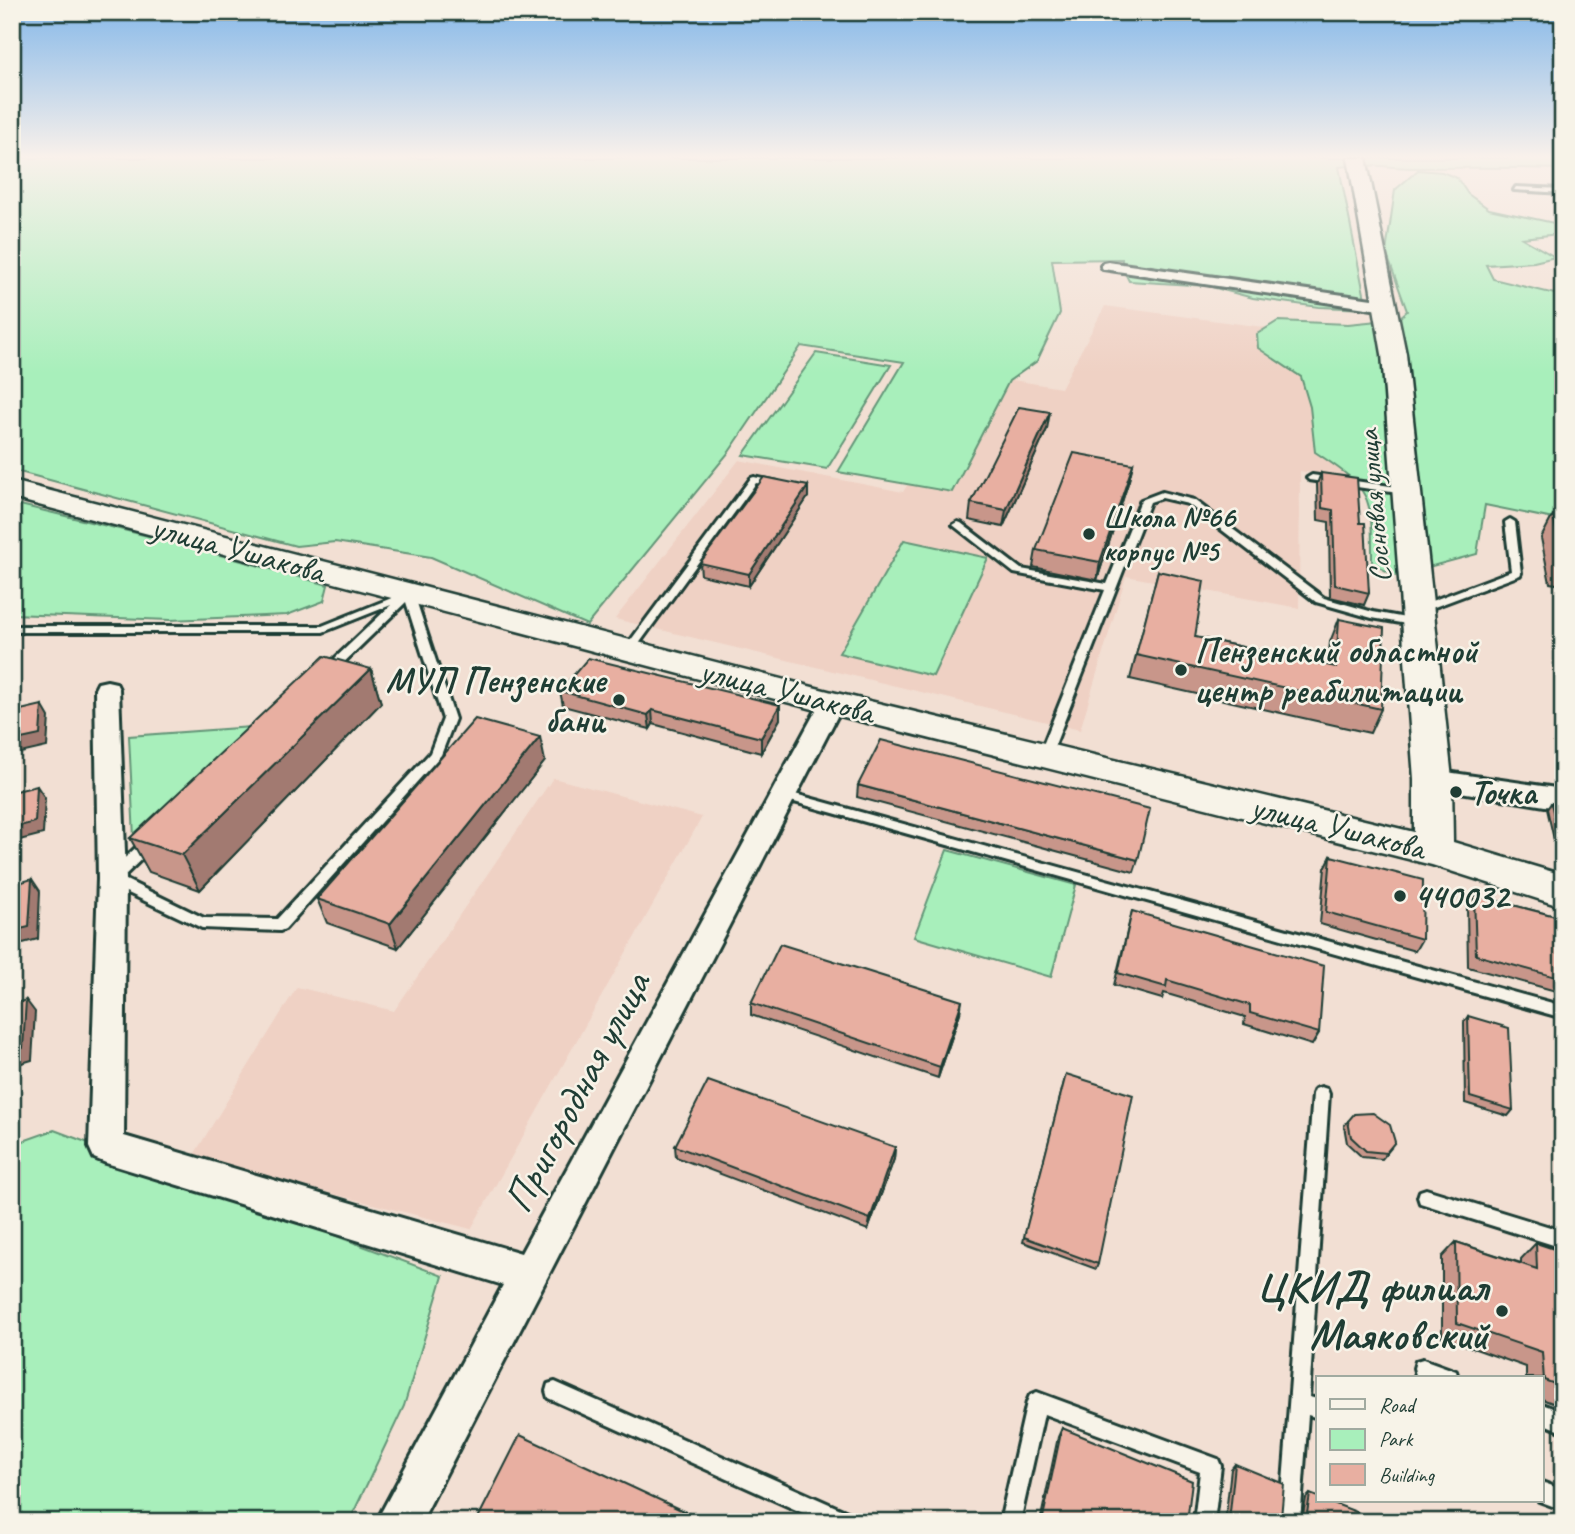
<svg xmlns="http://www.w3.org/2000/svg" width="1575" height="1534" font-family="Caveat,sans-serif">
<rect width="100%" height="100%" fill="#f2dfd3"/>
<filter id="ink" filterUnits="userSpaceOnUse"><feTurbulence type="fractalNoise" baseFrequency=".0143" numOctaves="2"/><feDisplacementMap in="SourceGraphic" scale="14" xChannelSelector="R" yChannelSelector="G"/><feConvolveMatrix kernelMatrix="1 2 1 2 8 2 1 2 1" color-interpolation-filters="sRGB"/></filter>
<g filter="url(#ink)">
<g fill="#efd1c4">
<polygon points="1105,306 1377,342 1385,485 1300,471 1299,608 1126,576 1080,730 615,619 739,460 903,492 976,374 1061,388"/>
<polygon points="553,778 702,817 471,1229 192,1158 297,987 394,1011"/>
</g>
<g fill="#a8efbb" stroke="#649678" stroke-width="2">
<path d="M12 158H1563V169C1512 167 1461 168 1410 168 1386 167 1363 163 1339 167L1367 309 1319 307 1253 298 1208 286 1129 281 1122 267V259L1052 260 1060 313 1037 361 1009 381 952 492 838 472 904 362 801 346 729 452 587 625 431 557 335 542 296 546 12 470Z"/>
<path d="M1418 170 1442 172 1457 178 1468 194 1489 209 1563 225 1559 234 1522 238 1555 257 1534 262 1486 265 1493 279 1563 296V521L1485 505 1477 554 1395 576 1372 563C1372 496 1373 490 1315 452L1310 407 1301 377 1258 348 1257 334 1278 321 1348 324 1398 319 1407 311 1386 252 1395 190Z"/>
<polygon points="816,353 891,365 827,469 743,455"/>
<polygon points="12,503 177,543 328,585 324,601 287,615 170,620 12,614"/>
<polygon points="904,540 988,558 933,676 839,653"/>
<polygon points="252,727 134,838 129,736"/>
<polygon points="947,850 1076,885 1051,977 914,937"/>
<polygon points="54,1130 443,1276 404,1406 349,1522 12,1522 12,1145"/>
</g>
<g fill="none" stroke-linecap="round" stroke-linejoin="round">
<g stroke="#1f3d34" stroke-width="6">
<g id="lane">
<polygon points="1516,187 1563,189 1563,193 1514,190"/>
<polygon points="1312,475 1405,488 1410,491 1405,494 1309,480 1307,478"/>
<polygon points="754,477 778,482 780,484 775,487 756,483 633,652 625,652 623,650 625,648 751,478"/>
<polygon points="1162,492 1194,500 1324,598 1373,612 1422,621 1423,623 1418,626 1372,618 1316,602 1188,504 1162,498 1150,502 1051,755 1045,759 1041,758 1039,755 1105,590 1014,573 953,525 958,522 961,523 1021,569 1107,584 1141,500"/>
<polygon points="1510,519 1515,522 1521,573 1520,575 1421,612 1413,612 1412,610 1413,608 1511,571 1505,522"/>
<path d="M409 591 414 594 455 719 441 755 285 929 280 931 202 928 107 883 105 879 107 875 391 605 323 632H12V626H322ZM406 602 443 719 430 753 277 919 204 918 122 878Z"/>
<polygon points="784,791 1563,1006 1563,1018 780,798 778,795"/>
<polygon points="1321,1087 1327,1089 1329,1094 1309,1397 1318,1399 1318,1418 1308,1415 1300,1522 1280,1522 1313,1094 1315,1089"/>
<polygon points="1426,1189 1563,1231 1563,1248 1420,1203 1418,1197 1420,1191"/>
<polygon points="1423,1359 1456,1371 1458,1378 1425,1378 1416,1375 1414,1368 1416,1361"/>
<polygon points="555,1382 854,1515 857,1522 823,1522 548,1398 546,1391 548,1384"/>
<polygon points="1037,1392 1218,1459 1221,1466 1214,1522 1194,1522 1200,1472 1044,1414 1020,1522 1000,1522 1027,1402 1030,1395"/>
<polygon points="1542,1404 1563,1412 1563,1432 1542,1423"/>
<polygon points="1542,1482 1563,1490 1563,1510 1539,1501 1542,1501"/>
</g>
</g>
<g stroke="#1f3d34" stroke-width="6">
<g id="street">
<polygon points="1108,262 1386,301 1394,306 1386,311 1103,269 1101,266 1103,263"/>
<polygon points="107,681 116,683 119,689 126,879 124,1136 521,1253 820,703 823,697 832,695 841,697 844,703 421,1522 376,1522 503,1285 106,1163 94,1158 89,1147 98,879 95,689 98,683"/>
<polygon points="1433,770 1563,789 1563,809 1424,786 1420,779 1424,772"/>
</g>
</g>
<g stroke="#1f3d34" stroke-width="5">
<polygon id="secondary" points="1348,158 1366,158 1406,354 1452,779 1453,842 1563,875 1563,907 1432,865 832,714 12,498 12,481 832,692 1414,832 1414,779 1382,354"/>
</g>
<use href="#lane" fill="#f7f3e8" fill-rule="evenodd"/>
<use href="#street" fill="#f7f3e8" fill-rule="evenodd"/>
<use href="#secondary" fill="#f7f3e8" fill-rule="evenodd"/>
</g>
<g fill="#c8968a" stroke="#1f3d34" stroke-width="2">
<polygon points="1047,429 1003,527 969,520 971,503"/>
<polygon points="1133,464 1129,480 1097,580 1033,567 1036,550"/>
<polygon points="1321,473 1360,523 1369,593 1364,605 1330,597 1329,522 1318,520 1317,484"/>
<polygon points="808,486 808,497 749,586 701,575 700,563"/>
<polygon points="1553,515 1563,517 1563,585 1550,583 1541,538"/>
<polygon points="1158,571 1195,637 1328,665 1330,642 1339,619 1381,709 1370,733 1130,679"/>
<polygon points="371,669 381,703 200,890 149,872 130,838"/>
<polygon points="560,691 780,705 780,719 761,753 653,724 650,729 563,706"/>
<polygon points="545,761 398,948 327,923 317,899"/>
<polygon points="858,785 1138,860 1134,872 857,797"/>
<polygon points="1551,803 1563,805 1563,858 1558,857 1547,809"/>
<polygon points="1331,856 1422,939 1415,951 1320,924 1325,868"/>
<polygon points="1474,895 1563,918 1563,993 1468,967 1467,907"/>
<polygon points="1132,911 1319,1033 1312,1045 1244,1024 1245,1017 1164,993 1162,999 1114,985"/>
<polygon points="751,1003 960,1013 938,1078 751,1015"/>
<polygon points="1468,1016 1513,1110 1508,1116 1465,1103 1464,1022"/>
<polygon points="1066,1074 1098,1264 1096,1269 1023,1242"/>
<polygon points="1348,1121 1391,1148 1382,1159 1362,1157 1347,1143 1344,1126"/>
<polygon points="675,1146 895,1147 894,1159 868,1230 676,1157"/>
<polygon points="1456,1242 1521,1263 1521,1259 1536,1243 1563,1252 1563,1407 1542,1399 1542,1378 1526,1378 1526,1367 1442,1337 1442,1257"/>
<polygon points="1062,1428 1187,1522 1040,1522 1058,1437"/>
<polygon points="1235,1464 1284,1521 1302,1520 1306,1498 1310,1494 1359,1522 1225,1522 1231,1469"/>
</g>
<g fill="#a27a71" stroke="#1f3d34" stroke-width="2">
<polygon points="1050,412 1047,429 1003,527 1006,510"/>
<polygon points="1133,464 1129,480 1097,580 1100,562"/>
<polygon points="808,486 808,497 749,586 749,574"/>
<polygon points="371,669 381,703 200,890 182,855"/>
<polygon points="42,705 49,717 47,747 12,755 12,741"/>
<polygon points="780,705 780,719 761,753 761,738"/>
<polygon points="652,710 653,724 650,729 648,715"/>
<polygon points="540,737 545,761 398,948 390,924"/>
<polygon points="37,786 45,798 43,834 12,842 12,828"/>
<polygon points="32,879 40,891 38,939 12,946 12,931"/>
<polygon points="26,1000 35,1012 32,1060 12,1066 12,1051"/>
<polygon points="962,1001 960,1013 938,1078 940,1067"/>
<polygon points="895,1147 894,1159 868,1230 870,1219"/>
</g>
<g fill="#e8afa1" stroke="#1f3d34" stroke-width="2">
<polygon points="1019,407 1050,412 1006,510 971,503"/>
<polygon points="1074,453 1133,464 1100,562 1036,550"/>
<polygon points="1321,473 1357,478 1360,523 1365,523 1369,593 1335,585 1333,510 1322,508"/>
<polygon points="764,477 808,486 749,574 700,563"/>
<polygon points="1553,515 1563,517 1563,560 1562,560"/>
<polygon points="1158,571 1204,581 1195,637 1336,667 1339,619 1384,628 1381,709 1136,655"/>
<polygon points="324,656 371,669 182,855 130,838"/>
<polygon points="588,658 780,705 761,738 652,710 648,715 560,691"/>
<polygon points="42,705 40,735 12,741 12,712"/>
<polygon points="475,719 540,737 390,924 317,899"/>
<polygon points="881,740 1150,809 1138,860 858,785"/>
<polygon points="37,786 35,822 12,828 12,792"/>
<polygon points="1551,803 1563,805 1563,851 1562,851"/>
<polygon points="1331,856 1423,880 1422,939 1326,912"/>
<polygon points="32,879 29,927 12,931 12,885"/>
<polygon points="1474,895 1563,918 1563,979 1476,955"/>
<polygon points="1132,911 1324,966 1319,1033 1250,1013 1250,1005 1167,980 1166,987 1118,973"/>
<polygon points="780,944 962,1001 940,1067 751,1003"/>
<polygon points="26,1000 23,1048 12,1051 12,1004"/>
<polygon points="1468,1016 1509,1028 1513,1110 1470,1097"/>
<polygon points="1066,1074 1133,1095 1098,1264 1024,1237"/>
<polygon points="708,1081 895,1147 870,1219 675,1146"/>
<polygon points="1373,1113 1390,1125 1395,1142 1386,1153 1366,1151 1351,1137 1348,1121 1354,1114"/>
<polygon points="1456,1242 1537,1269 1536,1243 1563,1252 1563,1387 1544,1380 1542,1352 1457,1323"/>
<polygon points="1062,1428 1192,1481 1187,1522 1042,1522"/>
<polygon points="520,1435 707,1522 476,1522"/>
<polygon points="1235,1464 1284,1484 1281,1518 1284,1521 1306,1520 1310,1494 1318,1497 1318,1501 1328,1501 1359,1513 1359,1522 1229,1522"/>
</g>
</g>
<linearGradient id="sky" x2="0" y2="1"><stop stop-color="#85b8e9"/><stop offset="0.42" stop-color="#f9f1eb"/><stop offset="1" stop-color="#f9f1eb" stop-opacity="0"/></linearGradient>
<rect width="1575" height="373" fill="url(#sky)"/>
<g fill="#1f3d34" stroke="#f7f3e8" stroke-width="2.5">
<circle cx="1089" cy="534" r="7"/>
<circle cx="1181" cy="670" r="7"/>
<circle cx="619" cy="700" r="7"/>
<circle cx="1456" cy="792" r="7"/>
<circle cx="1400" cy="896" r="7"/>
<circle cx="1502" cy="1311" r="7"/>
</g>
<g text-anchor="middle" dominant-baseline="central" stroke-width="5" stroke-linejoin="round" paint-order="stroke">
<g font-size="30" fill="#1f3d34" stroke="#f7f3e8">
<text transform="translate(1374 506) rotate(-95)">Сосновая улица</text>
</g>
<g font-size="30" font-weight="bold" fill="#1f3d34" stroke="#f7f3e8" text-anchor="start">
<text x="1103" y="517">Школа №66<tspan x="1103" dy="34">корпус №5</tspan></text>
</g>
<g font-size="35" fill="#1f3d34" stroke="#f7f3e8">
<text transform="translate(238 549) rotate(15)">улица Ушакова</text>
<text transform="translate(787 691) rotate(14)">улица Ушакова</text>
<text transform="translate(1338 827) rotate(14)">улица Ушакова</text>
</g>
<g font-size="35" font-weight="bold" fill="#1f3d34" stroke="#f7f3e8" text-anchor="start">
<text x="1195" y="650">Пензенский областной<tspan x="1195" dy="40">центр реабилитации</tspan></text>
<text x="605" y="680" text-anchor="end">МУП Пензенские<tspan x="605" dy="40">бани</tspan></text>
<text x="1470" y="792">Точка</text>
<text x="1414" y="896">440032</text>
</g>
<g font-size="42" fill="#1f3d34" stroke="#f7f3e8">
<text transform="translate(577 1092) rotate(-62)">Пригородная улица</text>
</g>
<g font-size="42" font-weight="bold" fill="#1f3d34" stroke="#f7f3e8" text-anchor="end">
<text x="1488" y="1287">ЦКИД филиал<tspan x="1488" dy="48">Маяковский</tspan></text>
</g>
</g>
<rect width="1575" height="1534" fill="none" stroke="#f7f3e8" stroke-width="42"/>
<rect x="21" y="21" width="1533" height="1492" fill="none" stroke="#1f3d34" stroke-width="2.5" filter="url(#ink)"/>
<rect x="1316" y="1376" width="228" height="126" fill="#f7f3e8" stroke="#a1aaa0" stroke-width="2"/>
<rect x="1330" y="1399" width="35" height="10" fill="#f7f3e8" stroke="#a1aaa0" stroke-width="2"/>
<text x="1379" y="1412" font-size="21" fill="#1f3d34">Road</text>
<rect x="1330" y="1429" width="35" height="21" fill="#a8efbb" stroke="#a1aaa0" stroke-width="2"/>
<text x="1379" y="1446" font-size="21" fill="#1f3d34">Park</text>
<rect x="1330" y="1464" width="35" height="21" fill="#e8afa1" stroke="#a1aaa0" stroke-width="2"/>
<text x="1379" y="1482" font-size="21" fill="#1f3d34">Building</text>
</svg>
